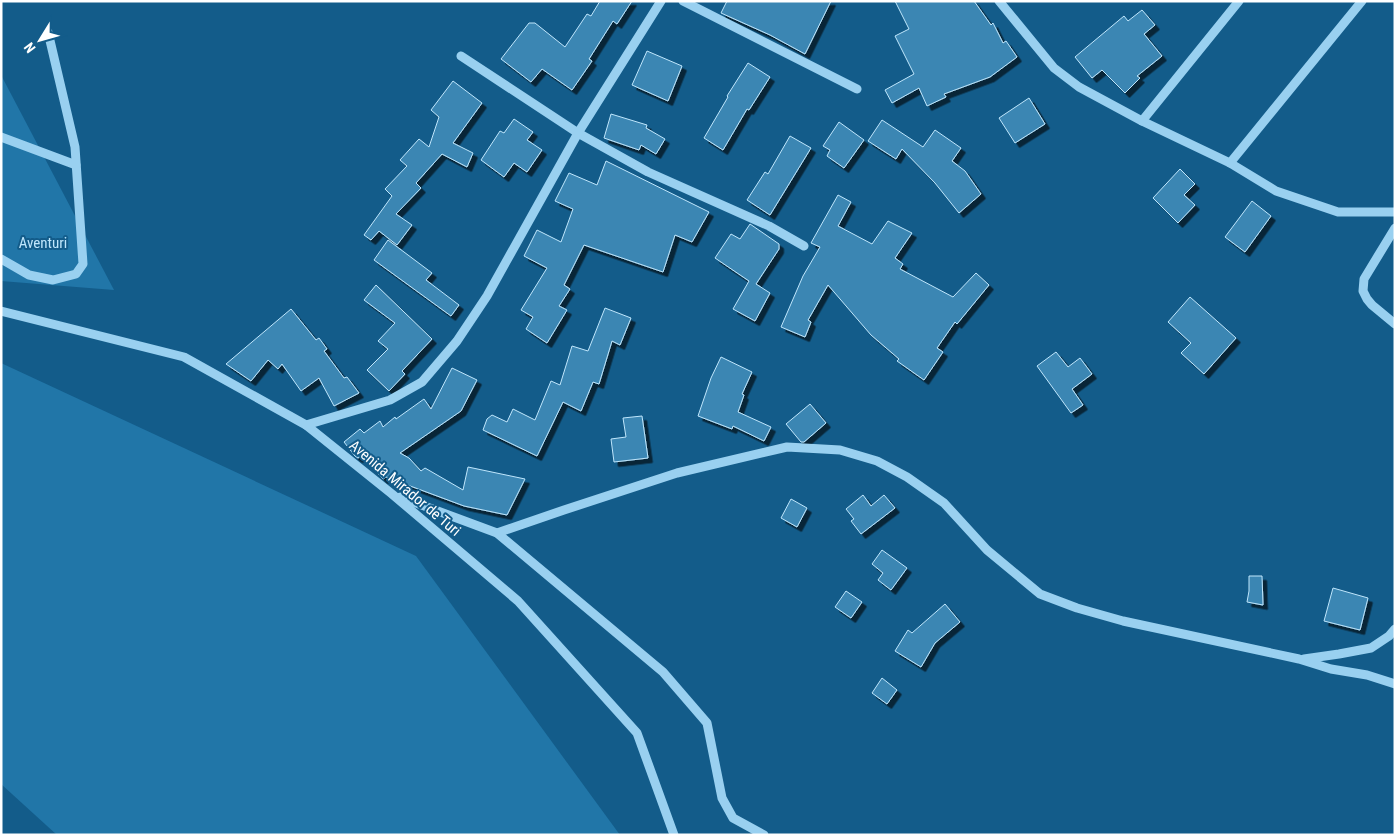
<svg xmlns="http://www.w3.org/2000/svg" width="1396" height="836" font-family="'Roboto Condensed',sans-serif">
<defs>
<filter id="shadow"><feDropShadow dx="4.5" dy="4.5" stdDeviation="0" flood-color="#0009"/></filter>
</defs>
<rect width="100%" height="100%" fill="#135c8a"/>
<g fill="#2176a8">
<polygon points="1,75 114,290 1,281"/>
<polygon points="1,363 416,556 620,835 57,835 1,784"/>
</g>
<g fill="#3b86b3" stroke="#bfe6fc" filter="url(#shadow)">
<polygon points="600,1 632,1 617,24 613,21 589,59 592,61 572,90 542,69 531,82 501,59 529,23 535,23 565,47 587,14 591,16"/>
<polygon points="727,1 831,1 805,54 770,35 721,13"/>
<polygon points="895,1 974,1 991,25 993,23 1003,43 1006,41 1017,57 990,77 944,94 946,97 927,106 919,88 892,103 885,90 914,74 895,36 909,29"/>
<polygon points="1142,10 1155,25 1144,34 1162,56 1137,76 1140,78 1125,93 1102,70 1092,78 1075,57 1124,16 1128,21"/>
<polygon points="647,51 682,66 668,101 632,85"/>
<polygon points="748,63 770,77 749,110 747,109 723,150 704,138 728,97 727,96"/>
<polygon points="453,81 482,103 453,143 473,153 467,167 442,154 416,183 421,188 396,214 412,225 397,245 379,231 371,240 364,235 392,196 385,189 407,166 400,160 419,139 429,147 439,117 431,110"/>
<polygon points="1029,98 1045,124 1015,143 999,118"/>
<polygon points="611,114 647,125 646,128 665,139 656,154 641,145 639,150 604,138"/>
<polygon points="514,119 533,132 527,140 542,150 527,172 514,163 504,177 481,160 500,131 504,133"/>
<polygon points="882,120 923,147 935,130 961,148 952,161 965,171 981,194 959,213 935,183 902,149 896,159 868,141"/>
<polygon points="839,122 864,140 844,168 827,156 830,150 823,146"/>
<polygon points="790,136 811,148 770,215 747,200 765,172 768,174"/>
<polygon points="606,161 709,212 692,242 675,235 663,272 584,245 564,285 570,289 559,306 567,310 547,343 526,329 533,317 521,310 547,268 524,256 537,230 561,242 573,209 555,201 569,173 597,185"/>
<polygon points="1180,169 1195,184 1184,195 1195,205 1178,223 1153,198"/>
<polygon points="838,195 851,202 838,226 872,244 888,221 912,233 895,258 903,264 900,269 953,297 976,273 989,285 957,324 955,322 937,348 943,352 924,380 897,361 899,359 871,335 828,285 808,320 811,322 805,337 781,327 803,276 820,247 811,243"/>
<polygon points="1252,201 1271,216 1245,252 1225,237"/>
<polygon points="750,224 779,244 779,249 756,284 770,293 755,321 733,309 749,281 715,258 731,234 740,239"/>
<polygon points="388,240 432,273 426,280 459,305 451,316 374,260"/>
<polygon points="376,285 432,339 402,371 405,374 389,391 367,370 388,349 378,341 395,323 364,300"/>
<polygon points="1190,297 1236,338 1204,374 1181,353 1191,343 1168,322"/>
<polygon points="605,308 631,318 620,345 612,341 599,384 593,382 581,411 563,402 537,456 483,430 487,419 492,415 507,422 513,409 535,420 551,381 560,385 572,346 588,351"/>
<polygon points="291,309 316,340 319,338 327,349 324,351 344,378 347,377 359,393 334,406 319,378 301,391 282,364 278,369 268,360 251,381 226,364"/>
<polygon points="1056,352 1068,367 1080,358 1092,374 1072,389 1083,405 1071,413 1037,366"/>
<polygon points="721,357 752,372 742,394 744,395 738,412 771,427 764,441 733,426 732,429 698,416 711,378"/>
<polygon points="452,368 477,380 461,411 400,453 409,458 421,471 425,468 463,490 468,467 525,479 507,515 464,506 386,477 383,479 361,456 358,458 355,456 344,442 360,429 364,433 380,421 383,427 395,417 396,419 424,399 431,409"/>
<polygon points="810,404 826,423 804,442 801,442 786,424"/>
<polygon points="642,416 648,458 614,462 611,439 626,437 623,418"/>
<polygon points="863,495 871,506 884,495 895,508 861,534 851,521 854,519 846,509"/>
<polygon points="791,499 807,508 797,527 781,518"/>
<polygon points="882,550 907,568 891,590 878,580 883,573 872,564"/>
<polygon points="1249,576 1262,576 1263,605 1247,602 1249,591"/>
<polygon points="1333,588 1368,598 1360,630 1324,621"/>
<polygon points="846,591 862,602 851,618 835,607"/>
<polygon points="945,604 960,622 935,643 921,667 895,651 908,630 912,633"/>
<polygon points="882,678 897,690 887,704 872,693"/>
</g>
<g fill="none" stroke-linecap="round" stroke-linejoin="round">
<g stroke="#99d0f0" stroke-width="9">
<polyline points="683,1 857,89"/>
<polyline points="999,1 1054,68 1079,87 1142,121 1230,163 1276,191 1338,212 1395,212"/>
<polyline points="461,56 578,133 648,172 769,226 804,246"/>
<polyline points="1142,121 1239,1"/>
<polyline points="1,137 76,165"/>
<polyline points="1230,163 1362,1"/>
<polyline points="1395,228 1364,279 1363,291 1367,299 1372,305 1395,324"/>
<polyline points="1,259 29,275 53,280 76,274 83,264 75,147 48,32"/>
<polyline points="1,311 184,357 306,425 392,494 518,601 637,733 674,835"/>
<polyline points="306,425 390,400 422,382 457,341 487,296 578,133 661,1"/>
<polyline points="400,497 497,533 663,672 707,723 722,798 733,818 764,835"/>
<polyline points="497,533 564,510 677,473 787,447 840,450 877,461 907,477 944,503 987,550 1040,594 1077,608 1123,621 1299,659 1331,669 1367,675 1395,684"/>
<polyline points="1304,659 1339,654 1371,648 1389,636 1395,629"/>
</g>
</g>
<g text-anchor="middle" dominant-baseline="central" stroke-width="4" stroke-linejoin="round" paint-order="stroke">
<g font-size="15" fill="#bfe6fc" stroke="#135c8a">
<text x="43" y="243">Aventuri</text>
</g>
<g font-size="15" fill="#fff" stroke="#135c8a">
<text transform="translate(405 488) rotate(40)">Avenida Mirador de Turi</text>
</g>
</g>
<rect width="1396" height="836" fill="none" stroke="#ffffff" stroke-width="5"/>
<g transform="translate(40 40) rotate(233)" stroke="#135c8a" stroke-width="4" paint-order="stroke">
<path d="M0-4L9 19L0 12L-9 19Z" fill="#ffffff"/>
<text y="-8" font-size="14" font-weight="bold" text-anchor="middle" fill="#ffffff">N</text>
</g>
</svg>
